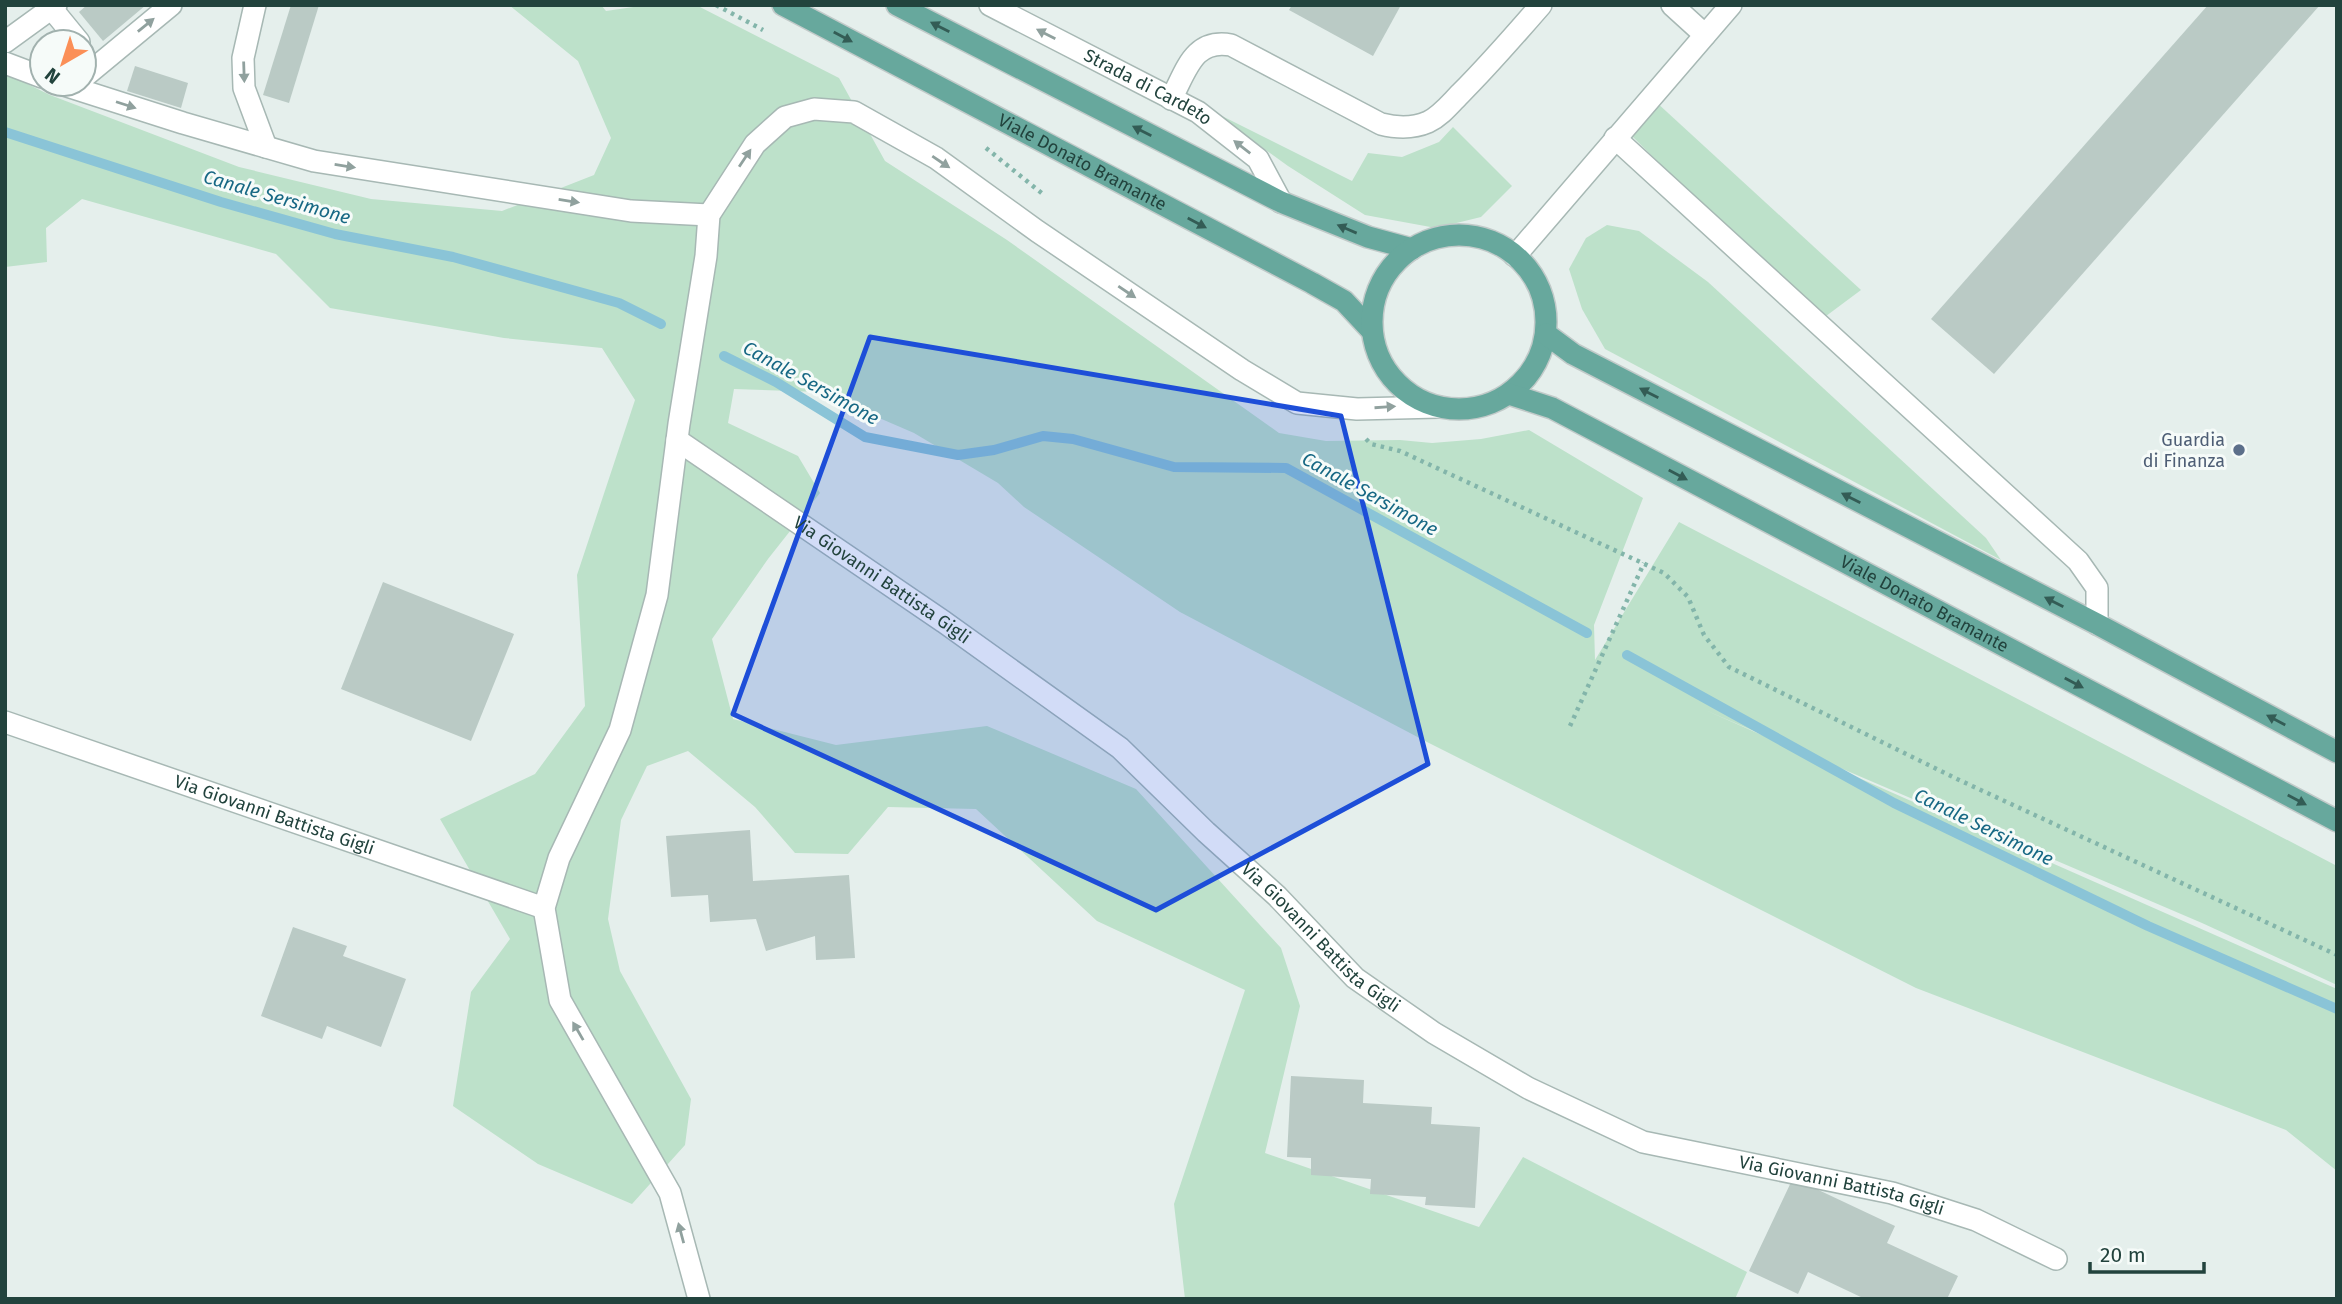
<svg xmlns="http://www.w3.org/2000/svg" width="2342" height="1304" font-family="'Fira Sans',sans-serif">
<rect width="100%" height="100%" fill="#e5efec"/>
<g fill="#bde1ca">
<polygon points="509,5 601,5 606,11 647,5 696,5 839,78 885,161 1007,240 1279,433 1326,441 1400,440 1432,443 1481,439 1529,430 1643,498 1594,625 1595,660 1679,522 2337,866 2337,985 2202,923 1705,710 2337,989 2337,1171 2286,1130 1916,988 1427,742 1180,612 1024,507 998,483 914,433 819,392 734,389 728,423 798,456 820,493 768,559 712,639 733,719 836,745 987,726 1136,789 1281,948 1300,1006 1265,1153 1479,1227 1523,1157 1747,1272 1735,1299 1185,1299 1174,1204 1245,990 1097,921 976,809 888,807 848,854 795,853 755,807 688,751 647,766 621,820 608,919 620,971 691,1099 685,1145 632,1204 538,1164 453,1106 471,992 510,939 440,819 535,774 585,706 577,575 635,400 602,348 504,338 330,308 276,254 82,199 46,228 47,262 5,267 5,73 50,95 239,167 371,199 502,211 594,175 611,138 578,61"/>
<polygon points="1655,101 1861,290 1818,322 1629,133"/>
<polygon points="1212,111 1352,181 1368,153 1402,157 1439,142 1453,127 1512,186 1481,217 1436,228 1365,215 1288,166"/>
<polygon points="1607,225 1639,231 1708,282 1986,538 2001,560 1605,349 1582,309 1569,269 1586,238"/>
</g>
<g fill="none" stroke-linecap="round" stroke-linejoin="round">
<g stroke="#8ac4d7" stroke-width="10">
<polyline points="5,132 221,202 335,234 453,257 619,303 661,324"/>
<polyline points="724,356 776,382 865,437 958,455 994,450 1043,436 1073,439 1174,467 1286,468 1587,633"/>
<polyline points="1627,655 1894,803 2148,926 2337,1009"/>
</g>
</g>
<g fill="#bacac5">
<polygon points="87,5 146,5 103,41 79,12"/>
<polygon points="291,5 319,5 289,103 263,95"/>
<polygon points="1292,5 1401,5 1373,56 1289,10"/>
<polygon points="2208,5 2320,5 1994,374 1931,319"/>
<polygon points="135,66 188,83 181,108 127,91"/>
<polygon points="383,582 514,634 471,741 341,689"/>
<polygon points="750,830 753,881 849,875 855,958 816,960 815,936 766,951 756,919 710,922 708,895 671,897 666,836"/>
<polygon points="293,927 347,946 343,956 406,979 381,1047 327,1026 322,1039 261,1016"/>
<polygon points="1291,1076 1364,1080 1363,1103 1432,1107 1431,1124 1480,1127 1475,1208 1425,1205 1426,1197 1370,1194 1371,1179 1311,1175 1311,1158 1287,1157"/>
<polygon points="1793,1178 1895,1226 1887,1243 1958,1276 1947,1299 1865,1299 1808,1272 1798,1294 1749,1271"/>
</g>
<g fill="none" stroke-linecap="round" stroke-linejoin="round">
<g stroke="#a7b8b4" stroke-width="24">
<g id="minor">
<polyline points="255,5 243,58 244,88 266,147"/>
<path id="s1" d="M990 5 1198 112 1258 159 1281 202"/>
<polyline points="1672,5 1705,35"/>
<polyline points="52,9 79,42"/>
<polyline points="5,42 56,5"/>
<polyline points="5,63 42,77"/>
<polyline points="84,77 171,5"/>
<polyline points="61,84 183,123 314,161 631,211 709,215"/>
<path d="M1171 99C1186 72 1193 38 1231 45L1381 124C1397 128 1412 129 1428 122 1441 116 1451 103 1461 93 1489 65 1515 35 1541 5"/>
<polyline points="1615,138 2078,561 2097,588 2097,624"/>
<polyline points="1515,256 1731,5"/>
<path id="s2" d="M677 440 944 622 1120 748 1206 832 1277 896 1355 978 1434 1033 1528 1088 1643 1142 1892 1193 1976 1220 2056 1259"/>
<path id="s3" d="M5 722 544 908"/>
<polyline points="699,1299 670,1193 560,1000 544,908 559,858 620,730 657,595 679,424 706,256 709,215 755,144 785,117 814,109 854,112 936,158 1037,231 1242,370 1297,403 1357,409 1438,407"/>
</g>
</g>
<g stroke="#c1cac9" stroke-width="24">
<g id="major">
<path id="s4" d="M783 5 1312 283 1344 301 1372 331"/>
<polyline points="897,5 1281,202 1368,237 1412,249"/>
<circle cx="1459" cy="322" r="87"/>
<polyline points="1546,334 1573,354 2097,624 2337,752"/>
<path id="s5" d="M1509 394 1552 408 2337 821"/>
</g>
</g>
<g stroke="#83b5aa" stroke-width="4.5" stroke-dasharray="3.5 5" stroke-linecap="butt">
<polyline points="716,5 763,30"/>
<polyline points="986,148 1044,195"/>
<polyline points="1366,439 1371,444 1400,451 1664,573 1688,597 1704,635 1729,667 1957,779 2337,955"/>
<polyline points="1570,726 1644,563"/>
</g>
<use href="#minor" stroke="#fff" stroke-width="21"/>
<use href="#major" stroke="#67a89d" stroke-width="21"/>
</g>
<defs><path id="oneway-solid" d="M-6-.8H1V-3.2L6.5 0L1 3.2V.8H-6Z" transform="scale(1.75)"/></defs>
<g fill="#90a19e">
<use href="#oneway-solid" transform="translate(146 25) rotate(-39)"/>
<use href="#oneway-solid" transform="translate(1046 34) rotate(-153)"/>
<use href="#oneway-solid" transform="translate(244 72) rotate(88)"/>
<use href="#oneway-solid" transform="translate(126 105) rotate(18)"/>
<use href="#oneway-solid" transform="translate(1242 147) rotate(-142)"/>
<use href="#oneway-solid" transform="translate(745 158) rotate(-56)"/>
<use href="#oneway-solid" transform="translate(941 162) rotate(34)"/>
<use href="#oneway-solid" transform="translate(345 166) rotate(9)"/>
<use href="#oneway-solid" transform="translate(569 201) rotate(9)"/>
<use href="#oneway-solid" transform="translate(1127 292) rotate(34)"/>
<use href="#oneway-solid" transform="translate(1385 407) rotate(-4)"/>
<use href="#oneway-solid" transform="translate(578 1031) rotate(-120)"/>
<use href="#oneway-solid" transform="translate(681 1233) rotate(-105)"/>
</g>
<g fill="#335c55">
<use href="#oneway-solid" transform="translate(940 27) rotate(-153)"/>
<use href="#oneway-solid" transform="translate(843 37) rotate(28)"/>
<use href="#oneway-solid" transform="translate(1142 131) rotate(-153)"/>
<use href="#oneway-solid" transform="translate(1197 223) rotate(28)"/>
<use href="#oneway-solid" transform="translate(1347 229) rotate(-157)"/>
<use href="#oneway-solid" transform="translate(1649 393) rotate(-153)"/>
<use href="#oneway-solid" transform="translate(1678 475) rotate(28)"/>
<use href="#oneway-solid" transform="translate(1851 498) rotate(-153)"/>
<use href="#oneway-solid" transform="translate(2054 602) rotate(-153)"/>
<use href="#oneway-solid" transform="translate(2074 683) rotate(28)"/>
<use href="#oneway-solid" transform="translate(2276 720) rotate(-152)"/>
<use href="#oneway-solid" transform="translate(2297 800) rotate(28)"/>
</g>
<path fill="#1d4ed8" fill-opacity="0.2" stroke="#1d4ed8" stroke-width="5" stroke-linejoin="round" d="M870 337 1341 416 1428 764 1156 910 733 714Z"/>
<circle fill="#5c6f8a" stroke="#f6fbf9" stroke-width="2.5" cx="2239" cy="450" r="7"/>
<g text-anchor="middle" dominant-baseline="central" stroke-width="6" stroke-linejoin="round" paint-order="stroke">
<g font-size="18" fill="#22433d" stroke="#f6fbf9">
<text stroke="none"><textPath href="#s1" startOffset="178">Strada di Cardeto</textPath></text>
<text stroke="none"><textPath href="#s4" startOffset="338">Viale Donato Bramante</textPath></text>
<text stroke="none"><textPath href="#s2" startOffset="248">Via Giovanni Battista Gigli</textPath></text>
<text stroke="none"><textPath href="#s5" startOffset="466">Viale Donato Bramante</textPath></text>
<text stroke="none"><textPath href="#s3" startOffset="285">Via Giovanni Battista Gigli</textPath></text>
<text stroke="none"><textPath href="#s2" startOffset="816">Via Giovanni Battista Gigli</textPath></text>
<text stroke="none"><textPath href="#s2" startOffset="1404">Via Giovanni Battista Gigli</textPath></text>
</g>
<g font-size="18" fill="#4e5e75" stroke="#f6fbf9" text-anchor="end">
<text x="2225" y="440">Guardia<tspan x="2225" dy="21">di Finanza</tspan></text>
</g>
<g font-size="19" font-style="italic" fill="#176884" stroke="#f6fbf9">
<text transform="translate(277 197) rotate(16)">Canale Sersimone</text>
<text transform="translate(811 383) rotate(29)">Canale Sersimone</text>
<text transform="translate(1370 494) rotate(29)">Canale Sersimone</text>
<text transform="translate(1984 827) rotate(26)">Canale Sersimone</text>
</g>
</g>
<rect width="2342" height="1304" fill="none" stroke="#22433d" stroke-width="14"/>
<g transform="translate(63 63) rotate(219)"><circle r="33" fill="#f6fbf9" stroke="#a1b1ae" stroke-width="2"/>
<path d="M0-5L12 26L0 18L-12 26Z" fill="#fb8f57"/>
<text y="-10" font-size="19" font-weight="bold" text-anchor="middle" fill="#22433d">N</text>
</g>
<path d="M2090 1262v10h114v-10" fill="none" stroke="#22433d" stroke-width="3.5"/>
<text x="2100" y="1262" font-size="21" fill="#22433d" stroke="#f6fbf9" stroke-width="5" paint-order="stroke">20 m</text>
</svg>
